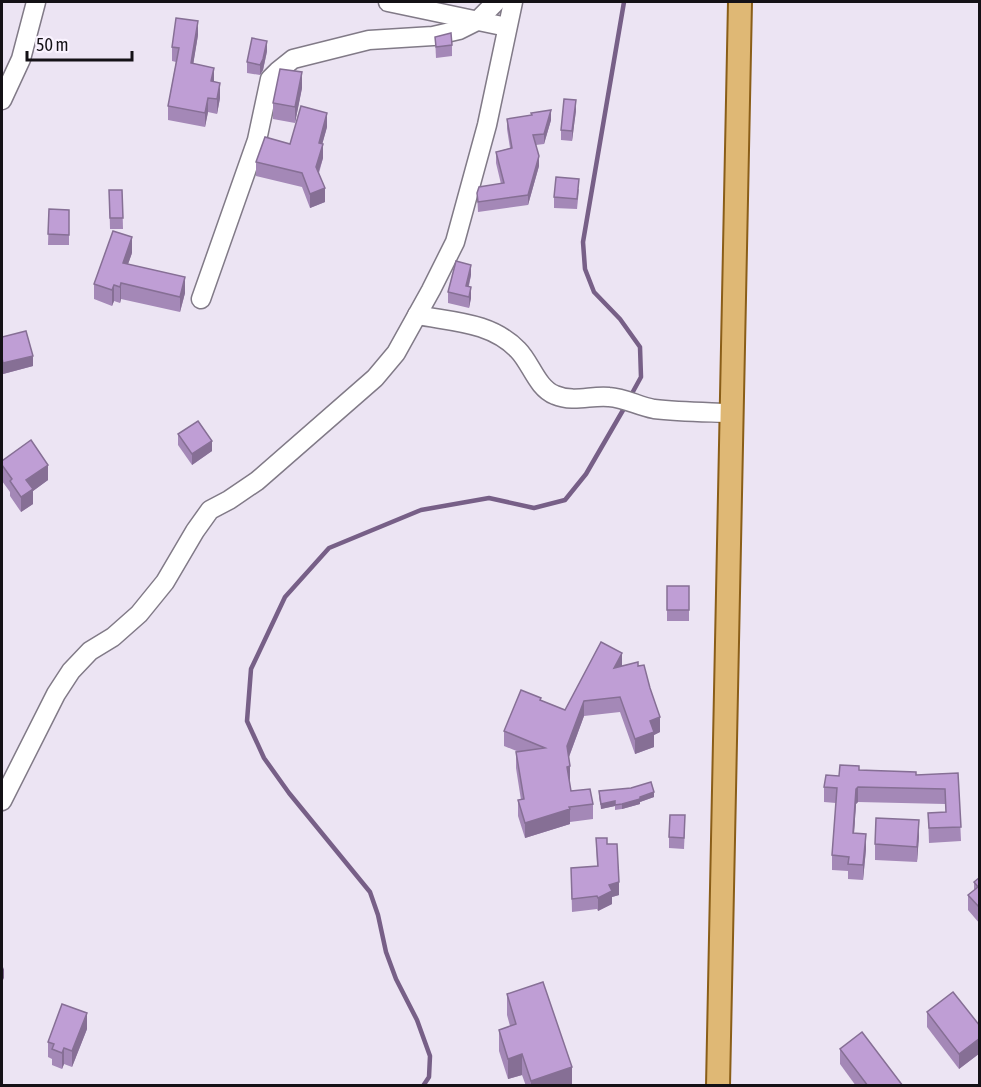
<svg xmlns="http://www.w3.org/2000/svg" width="981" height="1087" font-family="'Asap Condensed',sans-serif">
<rect width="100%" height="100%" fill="#ece4f3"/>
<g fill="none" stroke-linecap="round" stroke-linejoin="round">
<g stroke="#775f87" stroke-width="4.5">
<polyline points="624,2 583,242 585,269 594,292 620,319 640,347 641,377 630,397"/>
<polyline points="423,1086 429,1077 430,1056 417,1020 396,979 386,952 378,915 370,892 289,793 264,758 247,721 251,669 285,597 329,548 421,510 489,498 534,508 565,500 586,474 626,405"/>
</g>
<g stroke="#817a87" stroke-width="21">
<g id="minor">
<polyline points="388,2 507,27"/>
<polyline points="2,100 21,59 36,2"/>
<polyline points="201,299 257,140 270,79 278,71 293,59 369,40 433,36 459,30 477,21 496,2"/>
<path d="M417 315C453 322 491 322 518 350 531 363 537 388 555 395 574 403 591 395 609 397 625 398 638 406 654 409 679 412 705 412 731 413"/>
<polyline points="2,801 56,694 71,671 90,651 113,637 139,614 165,582 195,531 210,510 229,500 257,481 375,378 396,353 431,290 455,242 487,125 513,2"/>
</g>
</g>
<g stroke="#8a5e18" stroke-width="26">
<polyline id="major" points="718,1086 740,2"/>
</g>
<use href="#minor" stroke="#fff" stroke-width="18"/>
<use href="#major" stroke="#dfb875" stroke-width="22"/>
</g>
<g fill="#a488b7">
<polygon points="198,35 193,64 214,82 220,98 217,114 208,112 205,127 168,120 168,106 176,62 172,61 172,47"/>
<polygon points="435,37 452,45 452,56 436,58"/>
<polygon points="267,51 263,70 260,75 247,73 247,62"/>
<polygon points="302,88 295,123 273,119 273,103"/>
<polygon points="576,110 572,141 561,140 561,130"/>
<polygon points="507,119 551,120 544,144 536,145 539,166 528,205 478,212 477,193 501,184 496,163 496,152 510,148 507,129"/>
<polygon points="327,127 322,144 323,158 319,173 325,202 310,208 302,187 256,176 256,162 290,144"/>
<polygon points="579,189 577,209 554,208 554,197"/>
<polygon points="109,190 122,190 123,229 110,229"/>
<polygon points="49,209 69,210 69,245 48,245"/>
<polygon points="132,253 128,264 185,293 180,312 121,299 120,303 114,301 112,306 94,299 94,284"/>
<polygon points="471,275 469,286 471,298 469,308 448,303 448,292"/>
<polygon points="2,337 33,366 3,374 2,369"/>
<polygon points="178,434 212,451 192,465 178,445"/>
<polygon points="2,461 48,480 33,491 33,504 21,512 10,496 10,492 2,481"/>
<rect x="667" y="586" width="22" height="35"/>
<polygon points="622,666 660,732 654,735 654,747 635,754 620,712 584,716 569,757 569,782 571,791 593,804 593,819 570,822 570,824 525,838 518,816 518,800 521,800 516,768 516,752 519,752 504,746 504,731 541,701 565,710"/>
<polygon points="859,770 916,775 958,773 961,841 929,843 928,813 946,812 945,804 858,802 856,804 854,833 866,849 863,880 848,879 848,871 832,870 832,855 836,803 824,802 824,787 839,776"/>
<polygon points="599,791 654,797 640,802 640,804 622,809 615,810 615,806 601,809 599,797"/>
<polygon points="685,826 684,849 669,848 669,837"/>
<polygon points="919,836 917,862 875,860 875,844"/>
<polygon points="596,838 607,844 619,895 612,897 612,904 598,911 597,909 572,912 571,868 597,866"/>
<polygon points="980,877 980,924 968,910 968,895 974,890 974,882"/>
<polygon points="507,994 572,1086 526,1086 522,1075 508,1079 499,1051 499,1030 510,1026 507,1015"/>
<polygon points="927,1012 980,1026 980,1053 959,1069 927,1027"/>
<polygon points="87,1029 72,1067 64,1064 62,1069 52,1065 52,1059 48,1057 48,1042"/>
<polygon points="840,1049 903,1086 856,1086 840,1064"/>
</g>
<g fill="#866f95">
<polygon points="198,21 198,35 191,78 191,63"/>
<polygon points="267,41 267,51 263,70 260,75 260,65"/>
<polygon points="214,68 214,82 211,81"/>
<polygon points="302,72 302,88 295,123 295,107"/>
<polygon points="220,83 220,98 217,114 217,99"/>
<polygon points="208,98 208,112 205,127 205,113"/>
<polygon points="576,100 576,110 572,141 572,131"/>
<polygon points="551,110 551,120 544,144 544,134"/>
<polygon points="327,113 327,127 319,156 319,143"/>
<polygon points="323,144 323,158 316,180 316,167"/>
<polygon points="539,156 539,166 528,205 528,195"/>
<polygon points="325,188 325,202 310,208 310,194"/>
<polygon points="132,237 132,253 123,278 123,263"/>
<polygon points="471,265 471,275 466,296 466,286"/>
<polygon points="185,277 185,293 180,312 180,297"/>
<polygon points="121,283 121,299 120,303 120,287"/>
<polygon points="114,285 114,301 112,306 112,290"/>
<polygon points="471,287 471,298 469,308 469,297"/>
<polygon points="33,356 33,366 3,374 3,363"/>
<polygon points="212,441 212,451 192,465 192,454"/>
<polygon points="48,465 48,480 33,491 33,504 21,512 21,497 26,480"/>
<polygon points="622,653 622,668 614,668"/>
<polygon points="584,701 584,716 567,762 567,746"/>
<polygon points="660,717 660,732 654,735 654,747 635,754 635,739 650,721"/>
<polygon points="570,766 570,782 567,782 567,767"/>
<polygon points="858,787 858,802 856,804 853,848 853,833 856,789"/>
<polygon points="654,792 654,797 640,802 640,804 622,809 622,804"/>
<polygon points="615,801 615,806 601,809 601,804"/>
<polygon points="570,809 570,824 525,838 525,823"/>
<polygon points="919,820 919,836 917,862 917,847"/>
<polygon points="866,834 866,849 863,880 863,865"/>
<polygon points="619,882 619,895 612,897 612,904 598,911 598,898 609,885"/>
<polygon points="4,967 4,978 2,982 2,972"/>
<polygon points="87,1013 87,1029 72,1067 72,1051"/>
<polygon points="980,1038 980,1053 959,1069 959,1054"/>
<polygon points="64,1048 64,1064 62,1069 62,1053"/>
<polygon points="522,1054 522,1075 508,1079 508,1059"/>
<polygon points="572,1067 572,1086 531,1086 531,1081"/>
</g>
<g fill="#bf9ed5" stroke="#866f95" stroke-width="1.5">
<polygon points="176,18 198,21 191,63 214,68 211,81 220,83 217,99 208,98 205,113 168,106 179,48 172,47"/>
<polygon points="451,33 452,45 436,47 435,37"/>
<polygon points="252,38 267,41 263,59 260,65 247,62"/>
<polygon points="280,69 302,72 295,107 273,103"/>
<polygon points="564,99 576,100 572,131 561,130"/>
<polygon points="301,106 327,113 319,143 323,144 316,167 325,188 310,194 302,173 256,162 265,137 290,144"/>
<polygon points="551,110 544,134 533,135 539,156 528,195 478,202 477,193 479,187 504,183 496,152 512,148 507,119 532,115 531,113"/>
<polygon points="556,177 579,179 577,199 554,197"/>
<polygon points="109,190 122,190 123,218 110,218"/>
<polygon points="49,209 69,210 69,235 48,234"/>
<polygon points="113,231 132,237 123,263 185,277 180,297 121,283 120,287 114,285 112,290 94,284"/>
<polygon points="456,261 471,265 466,286 471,287 469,297 448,292"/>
<polygon points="26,331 33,356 3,363 2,358 2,337"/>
<polygon points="198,421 212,441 192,454 178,434"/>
<polygon points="31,440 48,465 26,480 33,489 21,497 10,481 12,479 2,465 2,461"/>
<rect x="667" y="586" width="22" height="24"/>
<polygon points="601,642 622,653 614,668 638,662 638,666 644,665 650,688 660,717 650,721 654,732 635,739 620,697 584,701 567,746 570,766 567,767 571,791 590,789 593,804 569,807 570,809 525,823 518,800 524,799 516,752 545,748 504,731 521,690 541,698 540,700 565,710"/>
<polygon points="840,765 859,766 859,770 916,772 916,775 958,773 961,827 929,828 928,813 946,812 945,789 858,787 856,789 853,833 866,834 863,865 848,864 849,857 832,855 837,788 824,787 826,775 839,776"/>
<polygon points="651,782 654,792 640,797 640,799 622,804 615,805 615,801 601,804 599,791 631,788"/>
<polygon points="670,815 685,815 684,838 669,837"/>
<polygon points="876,818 919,820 917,847 875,844"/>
<polygon points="596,838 607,838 607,844 617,844 619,882 609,885 612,891 598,898 597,896 572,899 571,868 598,866"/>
<polygon points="980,877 980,908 968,895 978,887 974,882"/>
<polygon points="543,982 572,1067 531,1081 522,1054 508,1059 499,1030 516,1024 507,994"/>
<polygon points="953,992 980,1026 980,1038 959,1054 927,1012"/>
<polygon points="62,1004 87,1013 72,1051 64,1048 62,1053 52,1049 54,1044 48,1042"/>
<polygon points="862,1032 903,1086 868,1086 840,1049"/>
</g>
<rect width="981" height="1087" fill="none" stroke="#141116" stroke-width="6"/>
<path d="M27 51v9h105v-9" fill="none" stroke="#141116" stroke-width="3"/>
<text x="36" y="51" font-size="18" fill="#141116" stroke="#f9f2fe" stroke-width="4.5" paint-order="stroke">50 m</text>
</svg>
